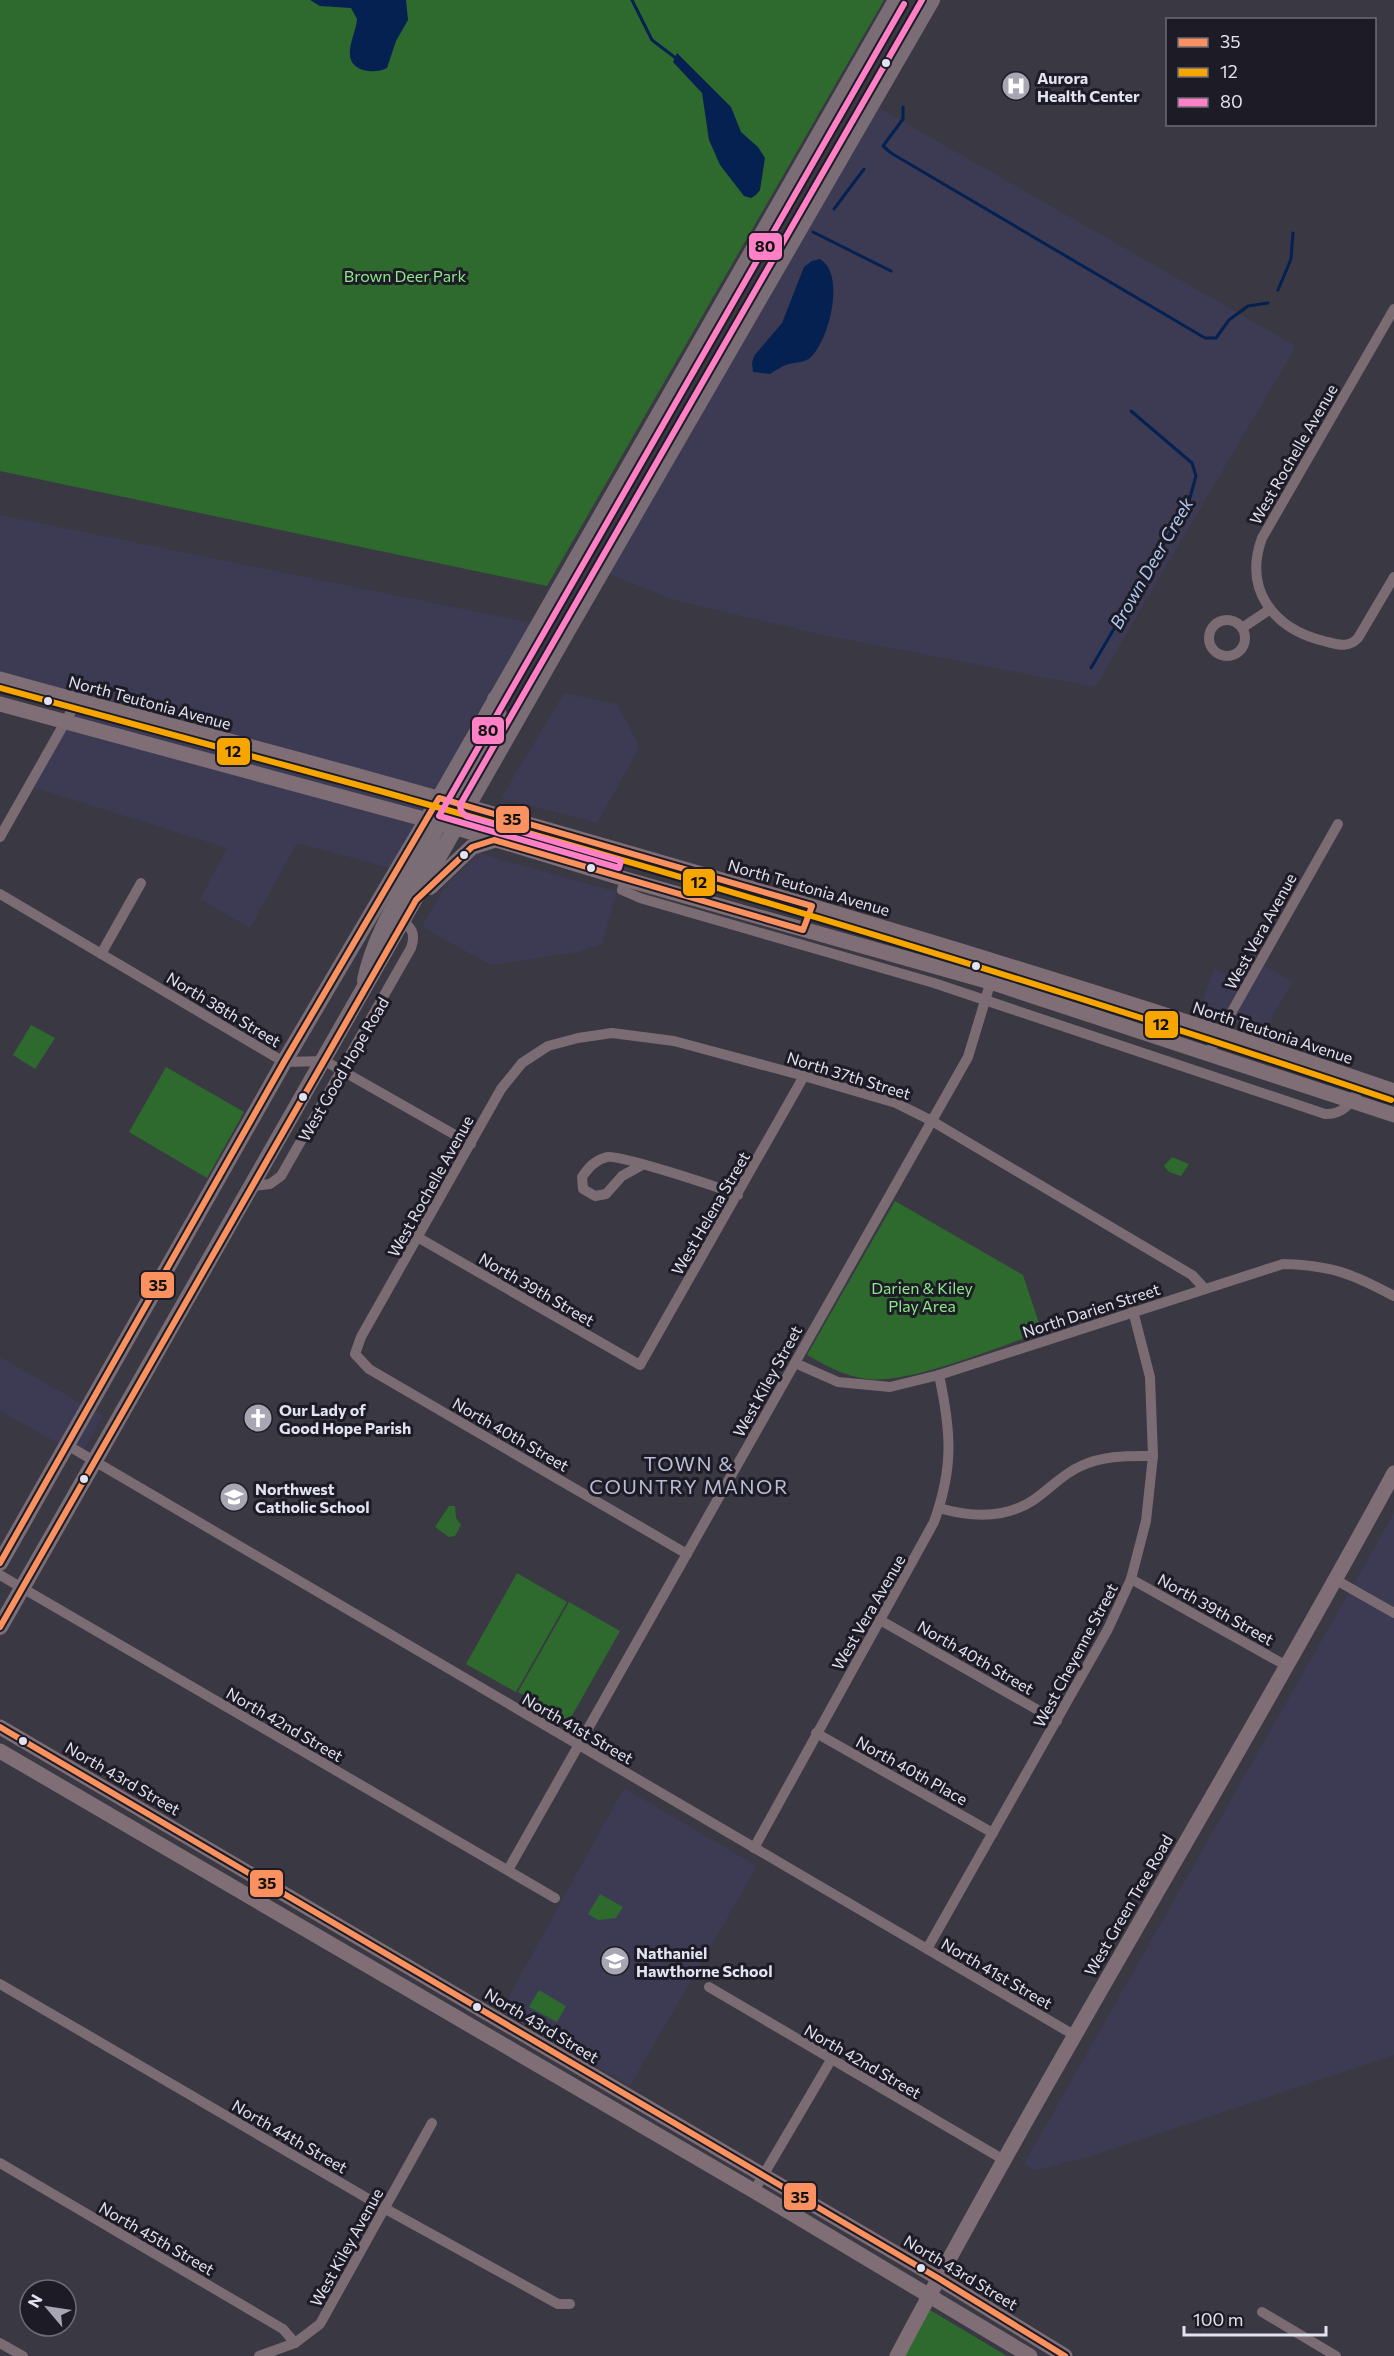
<svg xmlns="http://www.w3.org/2000/svg" width="1394" height="2356" font-family="Commissioner,sans-serif">
<rect width="100%" height="100%" fill="#393843"/>
<g fill="#3c3b53">
<polygon points="872,104 1296,346 1095,687 818,634 671,599 602,571"/>
<polygon points="0,515 552,627 412,874 297,843 250,928 200,899 227,848 29,786 70,712 0,692"/>
<polygon points="564,693 617,704 640,747 597,823 501,798"/>
<polygon points="479,853 617,892 602,944 578,952 491,965 427,930 422,926 444,888"/>
<polygon points="1254,959 1292,982 1265,1030 1199,1012 1214,968 1240,981"/>
<polygon points="0,1357 103,1416 80,1456 0,1411"/>
<polygon points="1394,1513 1394,2055 1088,2157 1035,2170 1024,2164"/>
<polygon points="624,1788 757,1866 630,2086 501,2011"/>
</g>
<g fill="#2e6a2e">
<polygon points="0,0 884,0 547,586 0,471"/>
<polygon points="31,1025 55,1038 35,1069 13,1055"/>
<polygon points="166,1067 244,1112 207,1178 129,1132"/>
<polygon points="1172,1157 1189,1164 1181,1176 1169,1172 1164,1166"/>
<path d="M895 1201 1023 1275 1042 1332C997 1347 911 1384 867 1379 844 1376 827 1366 807 1355Z"/>
<polygon points="449,1506 455,1506 456,1518 461,1525 455,1536 449,1537 435,1527"/>
<polygon points="517,1573 567,1602 516,1692 466,1664"/>
<polygon points="569,1602 620,1631 569,1721 518,1692"/>
<polygon points="600,1894 623,1907 616,1918 598,1920 588,1914"/>
<polygon points="539,1990 566,2006 557,2022 529,2007"/>
<polygon points="930,2310 1007,2356 905,2356"/>
</g>
<g fill="#052151">
<path d="M310 0H406L408 20 396 41 387 68C379 72 372 72 363 70 338 61 356 36 357 19L351 8 320 6Z"/>
<polygon points="677,53 731,107 741,132 758,147 765,158 760,190 756,195 751,198 744,196 720,165 709,140 702,93 673,62"/>
<path d="M820 259C846 274 829 339 812 356 806 363 794 362 786 365 780 367 775 371 770 374L753 372 752 363 754 356 782 323 804 267 812 261Z"/>
</g>
<g fill="none" stroke-linecap="round" stroke-linejoin="round">
<g stroke="#052151" stroke-width="3">
<polyline points="632,0 652,40 677,59"/>
<polyline points="903,107 903,119 883,146 891,153 1205,338 1216,338 1229,320 1248,306 1268,303"/>
<polyline points="834,209 864,169"/>
<polyline points="813,232 891,271"/>
<polyline points="1278,290 1291,259 1293,233"/>
<polyline points="1091,668 1189,501 1196,476 1192,463 1131,411"/>
</g>
<g stroke="#7b6b73" stroke-width="10">
<path d="M1394 309 1262 538C1243 590 1274 629 1324 641 1336 644 1348 649 1358 638L1394 577"/>
<circle cx="1227" cy="638" r="18"/>
<polyline points="1242,628 1269,610"/>
<polyline points="0,837 77,701"/>
<path d="M625 879 622 890 640 898 934 983 1325 1114C1347 1115 1354 1097 1364 1081"/>
<polyline points="0,894 284,1062 325,1061 471,1144"/>
<polyline points="101,954 141,883"/>
<polyline points="1208,1054 1338,824"/>
<path d="M642 1165 622 1176 606 1194 595 1196 583 1189 582 1177C589 1167 595 1160 607 1157 619 1154 721 1188 738 1195"/>
<path d="M253 1186 270 1184 281 1176 411 948C416 934 412 925 398 920"/>
<polyline points="419,1238 640,1365 804,1076"/>
<path d="M795 1363 838 1382 890 1387 939 1375 1283 1264C1331 1265 1353 1274 1394 1296"/>
<polyline points="67,1445 1074,2035"/>
<path d="M939 1508C970 1517 1004 1519 1032 1501 1049 1490 1062 1474 1081 1466 1104 1455 1128 1456 1153 1456"/>
<polyline points="687,1554 369,1369 355,1354 361,1337 501,1089 522,1063 548,1046 578,1038 612,1033 674,1041 804,1076 896,1103 932,1121 1192,1275 1204,1288"/>
<polyline points="0,1575 555,1898"/>
<polyline points="1131,1579 1285,1665"/>
<polyline points="1336,1580 1394,1613"/>
<polyline points="880,1620 1057,1721"/>
<polyline points="816,1733 993,1833"/>
<path d="M754 1848 934 1522C954 1467 951 1431 939 1375"/>
<polyline points="508,1870 968,1057 997,961"/>
<polyline points="927,1949 1108,1629 1131,1579 1146,1521 1153,1456 1150,1377 1133,1311"/>
<polyline points="0,1984 384,2208 558,2304 570,2304"/>
<polyline points="709,1987 1004,2160"/>
<polyline points="0,2163 283,2329 295,2343"/>
<polyline points="754,2191 831,2060"/>
<polyline points="1262,2312 1336,2356"/>
<polyline points="0,2343 23,2356"/>
<polyline points="259,2356 295,2343 320,2324 432,2123"/>
</g>
<g stroke="#7f6e76" stroke-width="15">
<path d="M0 679C146 720 292 756 437 798 758 889 1078 982 1394 1091"/>
<polyline points="0,704 457,828 625,879 990,982 1394,1115"/>
<polyline points="0,1727 938,2278 1065,2356"/>
<polyline points="0,1751 754,2191 1030,2356"/>
<path d="M897 2356C1055 2058 1233 1770 1394 1473"/>
</g>
<g stroke="#7a6d75" stroke-width="16">
<polyline points="457,828 458,796 500,720 495,699"/>
<polyline points="430,887 472,847 494,840"/>
<path d="M365 980C377 922 415 877 438 824L441 811 439 801"/>
<polyline points="0,1563 284,1062 426,821 896,0"/>
<polyline points="0,1627 568,630 932,0"/>
</g>
<g stroke="#1d1c26" stroke-width="10">
<g id="bus-1">
<polyline points="0,1563 284,1062 439,798 812,906 803,930 494,840 472,847 416,900 0,1627"/>
<polyline points="0,1727 938,2278 1065,2356"/>
</g>
</g>
<g stroke="#1d1c26" stroke-width="10">
<path id="bus-2" d="M0 688C126 723 254 756 380 791 719 886 1057 987 1391 1100"/>
</g>
<g stroke="#1d1c26" stroke-width="10">
<polyline id="bus-3" points="904,4 439,816 619,868 621,861 466,816 461,811 460,805 922,0"/>
</g>
<use href="#bus-1" stroke="#fa915f" stroke-width="6"/>
<use href="#bus-2" stroke="#f7a600" stroke-width="6"/>
<use href="#bus-3" stroke="#ff80c5" stroke-width="6"/>
</g>
<defs>
<g id="hospital-disc" transform="scale(1.5)"><circle r="9.5" fill="#a8a6b3" stroke="#1d1c26"/><path d="M-5-5h3v3.5h4V-5h3V5h-3V1.5h-4V5h-3Z" fill="#fff"/></g>
<g id="church-disc" transform="scale(1.5)"><circle r="9.5" fill="#a8a6b3" stroke="#1d1c26"/><path d="M-1.2-6h2.4v3.5h3.3v2.4h-3.3V6h-2.4V-.1h-3.3v-2.4h3.3Z" fill="#fff"/></g>
<g id="school-disc" transform="scale(1.5)"><circle r="9.5" fill="#a8a6b3" stroke="#1d1c26"/><path d="M0-5L7-2L0 1L-7-2ZM-4 1L0 2.5L4 1V4Q0 6-4 4Z" fill="#fff"/></g>
</defs>
<g fill-rule="evenodd">
<use href="#hospital-disc" x="1016" y="86"/>
<use href="#church-disc" x="258" y="1418"/>
<use href="#school-disc" x="234" y="1497"/>
<use href="#school-disc" x="615" y="1961"/>
</g>
<g fill="#e3e2f0" stroke="#1d1c26" stroke-width="2">
<circle cx="886" cy="63" r="5"/>
<circle cx="48" cy="701" r="5"/>
<circle cx="464" cy="855" r="5"/>
<circle cx="591" cy="868" r="5"/>
<circle cx="976" cy="966" r="5"/>
<circle cx="303" cy="1097" r="5"/>
<circle cx="84" cy="1479" r="5"/>
<circle cx="23" cy="1741" r="5"/>
<circle cx="477" cy="2007" r="5"/>
<circle cx="921" cy="2268" r="5"/>
</g>
<g text-anchor="middle" dominant-baseline="central" stroke-width="6" stroke-linejoin="round" paint-order="stroke">
<g font-size="16" font-weight="bold" fill="#e3e2f0" stroke="#1d1c26" text-anchor="start">
<text x="1037" y="77">Aurora<tspan x="1037" dy="18">Health Center</tspan></text>
<text x="279" y="1409">Our Lady of<tspan x="279" dy="18">Good Hope Parish</tspan></text>
<text x="255" y="1488">Northwest<tspan x="255" dy="18">Catholic School</tspan></text>
<text x="636" y="1952">Nathaniel<tspan x="636" dy="18">Hawthorne School</tspan></text>
</g>
<g font-size="16" fill="#8ce888" stroke="#1d1c26">
<text x="405" y="275">Brown Deer Park</text>
<text x="922" y="1287">Darien &amp; Kiley<tspan x="922" dy="18">Play Area</tspan></text>
</g>
<g font-size="16" fill="#e3e2f0" stroke="#1d1c26">
<text transform="translate(1293 454) rotate(-60)">West Rochelle Avenue</text>
<text transform="translate(150 702) rotate(15)">North Teutonia Avenue</text>
<text transform="translate(809 887) rotate(16)">North Teutonia Avenue</text>
<text transform="translate(1260 931) rotate(-61)">West Vera Avenue</text>
<text transform="translate(224 1009) rotate(31)">North 38th Street</text>
<text transform="translate(1273 1032) rotate(18)">North Teutonia Avenue</text>
<text transform="translate(343 1069) rotate(-60)">West Good Hope Road</text>
<text transform="translate(849 1075) rotate(17)">North 37th Street</text>
<text transform="translate(430 1186) rotate(-61)">West Rochelle Avenue</text>
<text transform="translate(710 1213) rotate(-60)">West Helena Street</text>
<text transform="translate(537 1289) rotate(30)">North 39th Street</text>
<text transform="translate(1091 1310) rotate(-18)">North Darien Street</text>
<text transform="translate(767 1381) rotate(-61)">West Kiley Street</text>
<text transform="translate(511 1434) rotate(30)">North 40th Street</text>
<text transform="translate(1216 1609) rotate(29)">North 39th Street</text>
<text transform="translate(868 1612) rotate(-60)">West Vera Avenue</text>
<text transform="translate(1075 1655) rotate(-62)">West Cheyenne Street</text>
<text transform="translate(976 1657) rotate(30)">North 40th Street</text>
<text transform="translate(285 1724) rotate(30)">North 42nd Street</text>
<text transform="translate(578 1728) rotate(30)">North 41st Street</text>
<text transform="translate(912 1770) rotate(29)">North 40th Place</text>
<text transform="translate(123 1778) rotate(30)">North 43rd Street</text>
<text transform="translate(1128 1905) rotate(-60)">West Green Tree Road</text>
<text transform="translate(997 1973) rotate(30)">North 41st Street</text>
<text transform="translate(542 2025) rotate(31)">North 43rd Street</text>
<text transform="translate(863 2061) rotate(30)">North 42nd Street</text>
<text transform="translate(290 2136) rotate(30)">North 44th Street</text>
<text transform="translate(157 2238) rotate(30)">North 45th Street</text>
<text transform="translate(346 2247) rotate(-61)">West Kiley Avenue</text>
<text transform="translate(961 2272) rotate(31)">North 43rd Street</text>
</g>
<g font-size="18" font-style="italic" fill="#afc8f0" stroke="#1d1c26">
<text transform="translate(1151 563) rotate(-60)">Brown Deer Creek</text>
</g>
<g font-size="20" letter-spacing="1.5" fill="#bcbbd5" stroke="#1d1c26">
<text x="689" y="1463">TOWN &amp;<tspan x="689" dy="23">COUNTRY MANOR</tspan></text>
</g>
</g>
<g stroke="#1d1c26" stroke-width="2">
<rect x="748" y="232" width="35" height="29" rx="6" fill="#ff80c5"/>
<rect x="471" y="716" width="34" height="29" rx="6" fill="#ff80c5"/>
<rect x="216" y="737" width="35" height="29" rx="6" fill="#f7a600"/>
<rect x="495" y="805" width="35" height="29" rx="6" fill="#fa915f"/>
<rect x="682" y="868" width="34" height="29" rx="6" fill="#f7a600"/>
<rect x="1144" y="1010" width="35" height="29" rx="6" fill="#f7a600"/>
<rect x="140" y="1271" width="35" height="28" rx="6" fill="#fa915f"/>
<rect x="249" y="1869" width="35" height="29" rx="6" fill="#fa915f"/>
<rect x="783" y="2182" width="34" height="29" rx="6" fill="#fa915f"/>
</g>
<g font-size="16" text-anchor="middle" font-weight="bold" fill="#111">
<text x="765" y="252">80</text>
<text x="488" y="736">80</text>
<text x="233" y="757">12</text>
<text x="512" y="825">35</text>
<text x="699" y="888">12</text>
<text x="1161" y="1030">12</text>
<text x="158" y="1291">35</text>
<text x="267" y="1889">35</text>
<text x="800" y="2203">35</text>
</g>
<rect x="1166" y="18" width="210" height="108" fill="#1d1c26" stroke="#6c6b77" stroke-width="1.5"/>
<rect x="1178" y="38" width="30" height="9" fill="#fa915f" stroke="#6c6b77" stroke-width="1.5"/>
<text x="1220" y="48" font-size="18" fill="#e3e2f0">35</text>
<rect x="1178" y="68" width="30" height="9" fill="#f7a600" stroke="#6c6b77" stroke-width="1.5"/>
<text x="1220" y="78" font-size="18" fill="#e3e2f0">12</text>
<rect x="1178" y="98" width="30" height="9" fill="#ff80c5" stroke="#6c6b77" stroke-width="1.5"/>
<text x="1220" y="108" font-size="18" fill="#e3e2f0">80</text>
<g transform="translate(48 2308) rotate(299)"><circle r="28" fill="#1d1c26" stroke="#6c6b77" stroke-width="1.5"/>
<path d="M0-4.5L10 22L0 15L-10 22Z" fill="#a8a6b3"/>
<text y="-9" font-size="16" font-weight="bold" text-anchor="middle" fill="#e3e2f0">N</text>
</g>
<path d="M1184 2326v9h142v-9" fill="none" stroke="#e3e2f0" stroke-width="3"/>
<text x="1193" y="2326" font-size="18" fill="#e3e2f0" stroke="#1d1c26" stroke-width="4.5" paint-order="stroke">100 m</text>
</svg>
